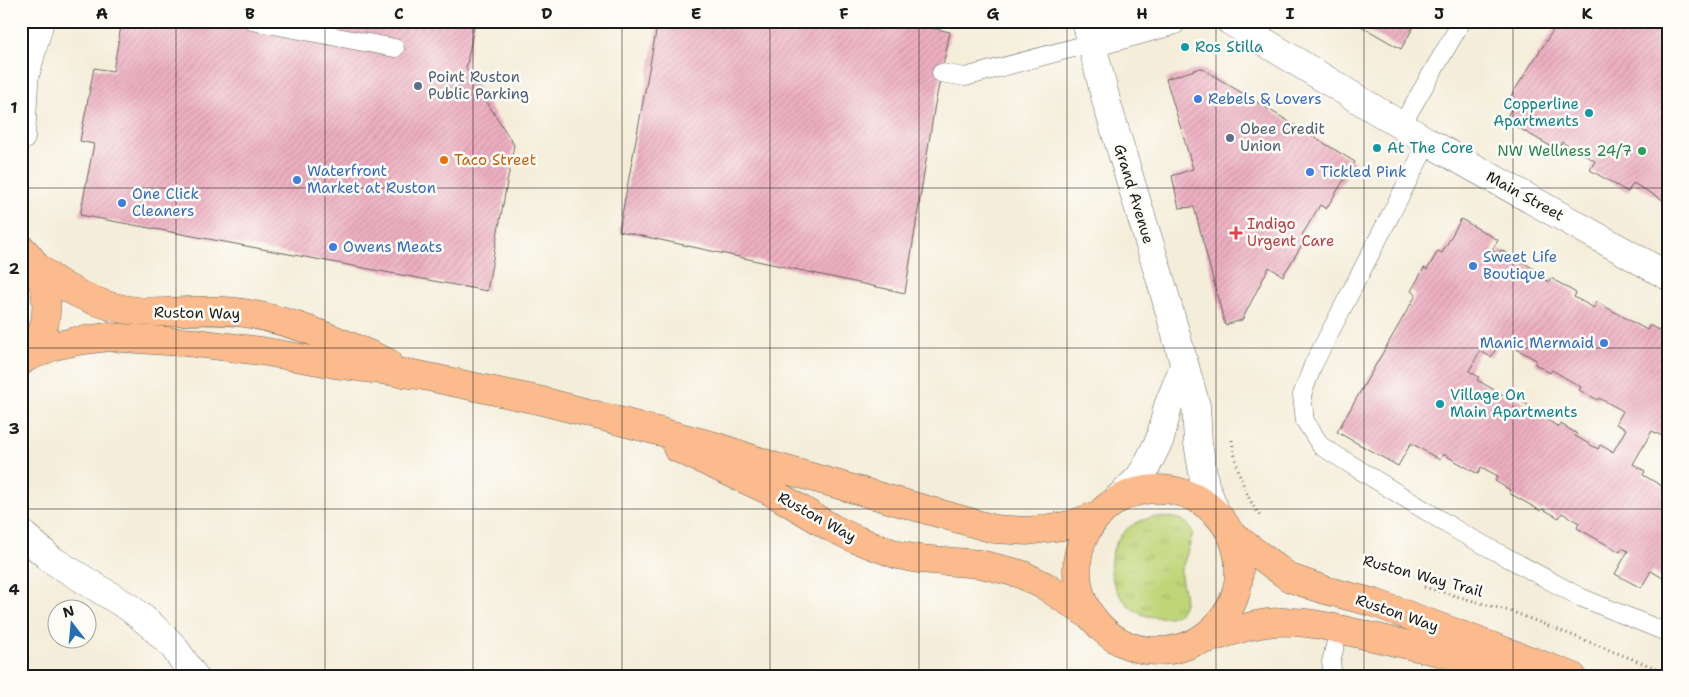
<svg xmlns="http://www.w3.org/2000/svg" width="1689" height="697" font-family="'Shantell Sans',sans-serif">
<defs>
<pattern id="park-tufts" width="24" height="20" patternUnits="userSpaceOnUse" patternTransform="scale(1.25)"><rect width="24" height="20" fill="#c0d578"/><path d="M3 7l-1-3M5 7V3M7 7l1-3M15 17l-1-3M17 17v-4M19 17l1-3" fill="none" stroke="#a4b667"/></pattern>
<pattern id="building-hatch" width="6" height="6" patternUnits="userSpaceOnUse" patternTransform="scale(1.25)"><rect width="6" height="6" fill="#edafc1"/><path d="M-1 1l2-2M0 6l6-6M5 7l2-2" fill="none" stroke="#cb96a5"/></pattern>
</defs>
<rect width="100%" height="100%" fill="#fdfcf7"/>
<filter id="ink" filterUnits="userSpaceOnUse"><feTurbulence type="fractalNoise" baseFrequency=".02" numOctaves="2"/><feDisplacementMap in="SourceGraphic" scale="10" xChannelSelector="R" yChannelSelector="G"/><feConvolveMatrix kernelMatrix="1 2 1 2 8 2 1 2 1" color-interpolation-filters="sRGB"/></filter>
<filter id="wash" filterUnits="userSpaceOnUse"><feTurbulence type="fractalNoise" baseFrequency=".0096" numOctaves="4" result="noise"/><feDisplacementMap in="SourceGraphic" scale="20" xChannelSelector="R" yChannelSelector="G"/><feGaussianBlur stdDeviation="1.12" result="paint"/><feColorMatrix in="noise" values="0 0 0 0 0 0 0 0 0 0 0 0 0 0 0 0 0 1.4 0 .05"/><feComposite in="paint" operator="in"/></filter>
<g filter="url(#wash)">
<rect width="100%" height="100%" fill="#f4edd9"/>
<path fill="url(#park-tufts)" stroke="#6e784a" d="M1153 517C1170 518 1186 515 1193 533 1190 543 1187 553 1184 562 1184 563 1181 569 1181 569 1179 583 1190 596 1181 610 1177 616 1170 617 1164 617 1155 617 1145 617 1138 612 1110 597 1101 557 1123 533 1131 524 1142 520 1153 517Z"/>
<g id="blocks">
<g fill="url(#building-hatch)" fill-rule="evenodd">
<polygon points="122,21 475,21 466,69 514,145 487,291 80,215 94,144 80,141 94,68 113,71"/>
<polygon points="658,21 899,21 950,32 935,104 905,293 619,231"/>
<polygon points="1352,21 1417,21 1401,49"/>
<polygon points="1559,21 1668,21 1668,203 1633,183 1628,192 1590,170 1595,161 1562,142 1557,150 1505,120 1513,106 1507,102"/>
<polygon points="1201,68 1355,162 1326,209 1320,205 1302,235 1306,238 1283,276 1269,267 1242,320 1225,325 1194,207 1179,208 1172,176 1193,169 1166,79"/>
<path d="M1461 219 1498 240 1492 251 1498 254 1501 250 1545 275 1543 278 1549 282 1551 278 1576 293 1574 297 1594 308 1597 302 1647 330 1649 325 1668 335V437L1665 435 1664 437 1652 431 1633 464 1645 471 1643 475 1662 486 1664 483 1668 485V581L1651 571 1641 588 1615 574 1628 551 1622 548 1620 552 1577 528 1579 523 1562 513 1559 518 1543 509 1541 511 1509 493 1510 490 1495 481 1498 476 1481 467 1478 474 1443 454 1440 460 1411 443 1398 466 1337 432 1416 295 1411 291 1424 268 1427 270 1438 251 1442 253ZM1501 340 1536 360 1535 364 1550 373 1552 370 1581 387 1579 390 1598 400 1599 398 1623 411 1616 424 1626 429 1613 452 1600 445 1598 449 1575 436 1577 434 1561 424 1559 427 1530 410 1531 407 1516 398 1514 401 1477 380 1479 377 1469 371 1480 351 1491 357Z"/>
</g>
</g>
</g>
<g filter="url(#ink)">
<use href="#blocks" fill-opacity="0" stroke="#68655e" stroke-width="1"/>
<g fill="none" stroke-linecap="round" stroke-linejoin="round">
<g stroke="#68655e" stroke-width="19">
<g id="service">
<polyline points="252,21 395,48"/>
<polyline points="941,73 965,77 1092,43"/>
<polyline points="1401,126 1462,21"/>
<polyline points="1428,142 1313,365 1302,395 1305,421 1321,446 1460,532 1580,597 1668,633"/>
<polyline points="1333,676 1331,662 1339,629"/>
</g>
</g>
<g stroke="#68655e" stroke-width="29">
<g id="minor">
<polyline points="1086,21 1107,104 1160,278 1196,406 1198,443 1205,485 1216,513"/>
<polyline points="1230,21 1428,142 1668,276"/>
<polyline points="1092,43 1172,21"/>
<polyline points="1114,502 1139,478 1146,467 1160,439 1168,406 1184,366"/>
</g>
</g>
<g stroke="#68655e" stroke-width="29">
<g id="tertiary">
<polyline points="21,90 40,21"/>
<polyline points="21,137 24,84"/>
<polyline points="21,533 52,560 130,608 151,625 173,646 194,676"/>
</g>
</g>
<g stroke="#68655e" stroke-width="29">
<g id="primary">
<path d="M21 248C53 276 56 333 22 361"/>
<path d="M36 266C73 297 116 314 165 312 191 311 218 309 244 313 295 321 341 342 387 362"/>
<polyline points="28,357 54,346 77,341 108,337 196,343 261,351 335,364 419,375 542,401 715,446 776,467 994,529 1028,531 1070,525 1100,514"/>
<polyline points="677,448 770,491 832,528 855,539 898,555 919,559 980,564 1021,574 1045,586 1093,618"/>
<circle cx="1158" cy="570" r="81"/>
<polyline points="1231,534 1290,578 1325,590 1375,603 1572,676"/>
<path d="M1204 640C1228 633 1253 623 1278 622 1294 621 1309 623 1325 626L1514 669"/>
</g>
</g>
<g stroke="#68655e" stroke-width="3" stroke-dasharray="1 4" stroke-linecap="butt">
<path d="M1232 440C1236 467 1244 494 1260 516"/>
<polyline points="1424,587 1513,612 1668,673"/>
</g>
<use href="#service" stroke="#fff" stroke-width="18"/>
<use href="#minor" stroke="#fff" stroke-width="28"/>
<use href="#tertiary" stroke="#fff" stroke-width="28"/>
<use href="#primary" stroke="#fbbb8c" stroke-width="28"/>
</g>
</g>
<path fill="none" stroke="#1c1c1c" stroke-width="1" stroke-opacity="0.55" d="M176 21V676M325 21V676M473 21V676M622 21V676M770 21V676M919 21V676M1067 21V676M1216 21V676M1364 21V676M1513 21V676M21 188H1668M21 348H1668M21 509H1668"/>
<g fill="#0f9aa8" stroke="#fdfcf7" stroke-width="2">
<circle cx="1185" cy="47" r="5"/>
<circle cx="1589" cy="113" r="5"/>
<circle cx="1377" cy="148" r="5"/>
<circle cx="1440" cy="404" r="5"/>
</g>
<g fill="#5c6f8a" stroke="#fdfcf7" stroke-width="2">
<circle cx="418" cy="86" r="5"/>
<circle cx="1230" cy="138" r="5"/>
</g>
<g fill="#3f7fe0" stroke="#fdfcf7" stroke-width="2">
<circle cx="1198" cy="99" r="5"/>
<circle cx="1310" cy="172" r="5"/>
<circle cx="297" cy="180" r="5"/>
<circle cx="122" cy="203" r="5"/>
<circle cx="333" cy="247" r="5"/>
<circle cx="1473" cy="266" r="5"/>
<circle cx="1604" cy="343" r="5"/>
</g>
<circle fill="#2e9e5b" stroke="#fdfcf7" stroke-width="2" cx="1642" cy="151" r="5"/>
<circle fill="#e8710a" stroke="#fdfcf7" stroke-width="2" cx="444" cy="160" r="5"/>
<path fill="#e0444e" stroke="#fdfcf7" stroke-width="2" d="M1233.5 225.5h5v5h5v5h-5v5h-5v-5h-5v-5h5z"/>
<g text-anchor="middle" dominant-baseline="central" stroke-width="5" stroke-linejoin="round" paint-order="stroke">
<g font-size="15" fill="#0d838f" stroke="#fdfcf7" text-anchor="start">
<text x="1195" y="47">Ros Stilla</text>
<text x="1579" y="104" text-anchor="end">Copperline<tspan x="1579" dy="17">Apartments</tspan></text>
<text x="1387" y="148">At The Core</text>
<text x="1450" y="395">Village On<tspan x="1450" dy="17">Main Apartments</tspan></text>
</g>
<g font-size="15" fill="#4e5e75" stroke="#fdfcf7" text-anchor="start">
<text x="428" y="77">Point Ruston<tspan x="428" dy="17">Public Parking</tspan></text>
<text x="1240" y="129">Obee Credit<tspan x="1240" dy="17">Union</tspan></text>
</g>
<g font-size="15" fill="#366cbe" stroke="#fdfcf7" text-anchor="start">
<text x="1208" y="99">Rebels &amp; Lovers</text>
<text x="307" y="171">Waterfront<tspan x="307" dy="17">Market at Ruston</tspan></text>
<text x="1320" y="172">Tickled Pink</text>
<text x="132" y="194">One Click<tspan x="132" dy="17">Cleaners</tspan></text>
<text x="343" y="247">Owens Meats</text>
<text x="1483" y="257">Sweet Life<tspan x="1483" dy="17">Boutique</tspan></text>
<text x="1594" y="343" text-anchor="end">Manic Mermaid</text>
</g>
<g font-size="15" fill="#27864d" stroke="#fdfcf7" text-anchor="end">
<text x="1632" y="151">NW Wellness 24/7</text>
</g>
<g font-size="15" fill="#c56008" stroke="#fdfcf7" text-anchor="start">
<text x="454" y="160">Taco Street</text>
</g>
<g font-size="15" fill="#1c1c1c" stroke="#fdfcf7">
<text transform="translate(1134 194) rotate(73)">Grand Avenue</text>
<text transform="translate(1525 196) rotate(29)">Main Street</text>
<text transform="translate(197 313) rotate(1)">Ruston Way</text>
<text transform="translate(817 517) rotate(29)">Ruston Way</text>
<text transform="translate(1423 576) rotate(15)">Ruston Way Trail</text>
<text transform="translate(1397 613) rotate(19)">Ruston Way</text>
</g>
<g font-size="15" fill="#be3a42" stroke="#fdfcf7" text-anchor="start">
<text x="1247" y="224">Indigo<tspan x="1247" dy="17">Urgent Care</tspan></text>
</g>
</g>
<rect width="1689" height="697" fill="none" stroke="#fdfcf7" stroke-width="55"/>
<g transform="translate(72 624) rotate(344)"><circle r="24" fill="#fdfcf7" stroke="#a3a29f"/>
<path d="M0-4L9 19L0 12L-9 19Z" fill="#1f6fb2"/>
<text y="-8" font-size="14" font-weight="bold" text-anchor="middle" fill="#1c1c1c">N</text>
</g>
<rect x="28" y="28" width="1634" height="642" fill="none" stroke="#1c1c1c" stroke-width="2"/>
<g font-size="16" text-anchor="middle" font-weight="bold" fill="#1c1c1c">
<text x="102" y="19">A</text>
<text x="250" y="19">B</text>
<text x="399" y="19">C</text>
<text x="547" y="19">D</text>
<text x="696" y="19">E</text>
<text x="844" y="19">F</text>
<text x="993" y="19">G</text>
<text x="1142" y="19">H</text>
<text x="1290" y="19">I</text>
<text x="1439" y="19">J</text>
<text x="1587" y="19">K</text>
<text x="14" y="113">1</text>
<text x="14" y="274">2</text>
<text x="14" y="434">3</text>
<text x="14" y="595">4</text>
</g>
</svg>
